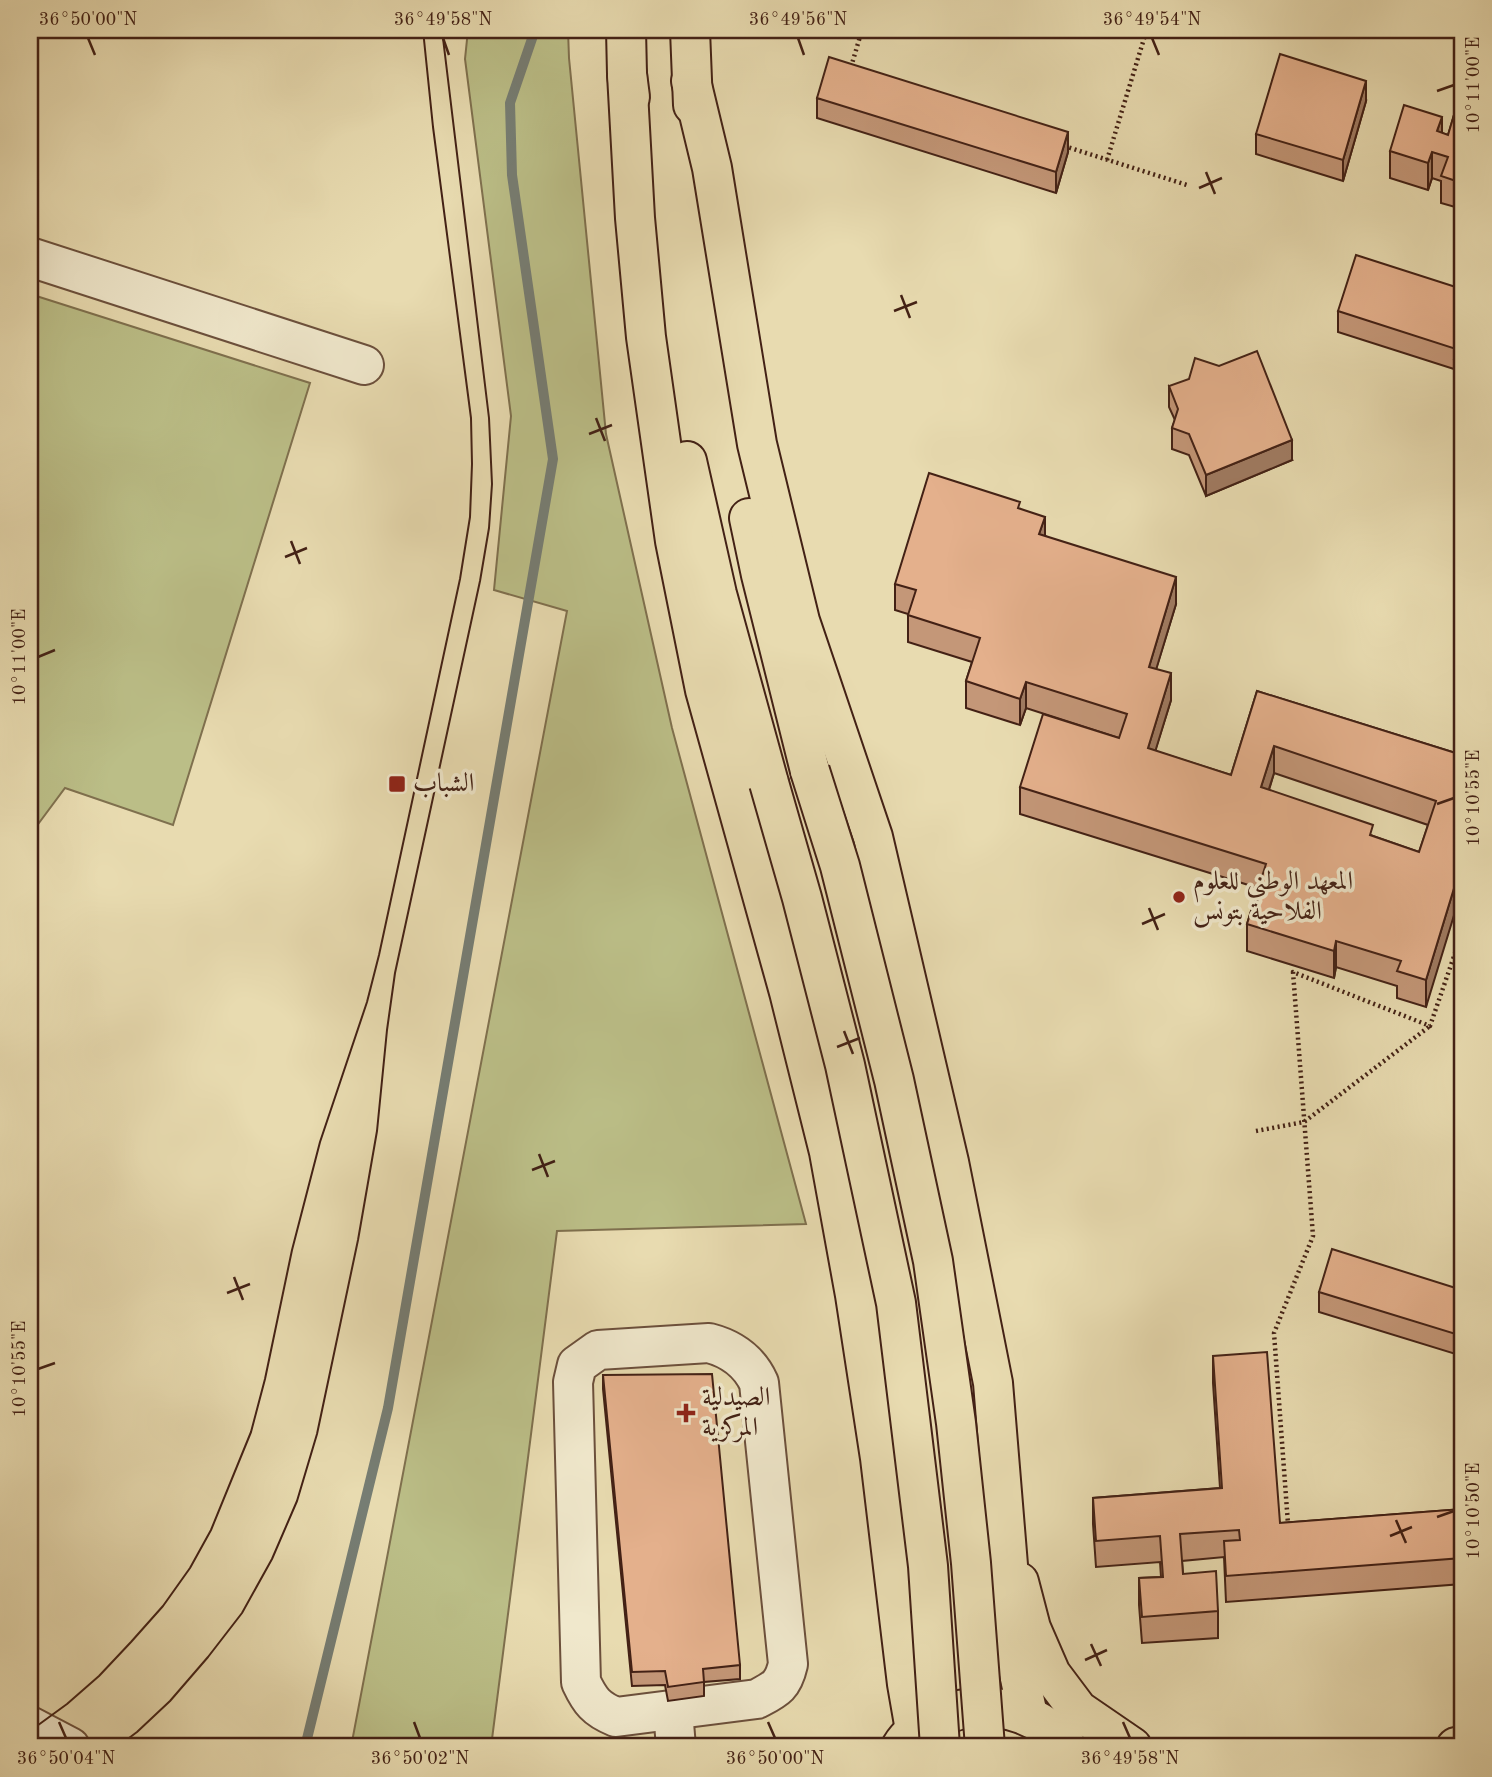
<svg xmlns="http://www.w3.org/2000/svg" width="1492" height="1777" font-family="'Old Standard TT',Amiri,serif">
<rect width="100%" height="100%" fill="#e8dbb0"/>
<filter id="stains"><feTurbulence type="fractalNoise" baseFrequency=".00286" numOctaves="4"/><feColorMatrix values="0 0 0 0 .2 0 0 0 0 .09 0 0 0 0 .02 0 0 0 .5 -.17"/></filter>
<radialGradient id="worn" r=".72"><stop offset=".6" stop-color="#630" stop-opacity="0"/><stop offset="1" stop-color="#630" stop-opacity=".3"/></radialGradient>
<g fill="#bbbe87" stroke="#7f704e" stroke-width="2">
<polygon points="468,30 568,30 569,58 606,434 672,728 806,1224 557,1231 491,1747 351,1747 567,611 494,590 511,416 465,59"/>
<polygon points="30,294 310,383 173,825 65,788 30,835"/>
</g>
<g fill="none" stroke-linecap="round" stroke-linejoin="round">
<polyline stroke="#767d73" stroke-width="10" points="305,1747 388,1408 553,459 512,175 510,103 535,30"/>
<g stroke="#6c503c" stroke-width="42">
<g id="minor">
<polyline points="30,257 364,365"/>
<path d="M709 1343C732 1349 749 1361 759 1383L788 1664C783 1686 776 1689 757 1699L616 1717C596 1709 590 1701 581 1682L573 1382 577 1365 598 1350Z"/>
<polyline points="673,1711 676,1747"/>
<polyline points="30,1726 70,1747"/>
</g>
</g>
<g stroke="#432115" stroke-width="42">
<g id="major">
<polyline points="1019,1582 1031,1628 1051,1674 1078,1710 1132,1747"/>
<path d="M901 1747C909 1733 920 1728 934 1721 942 1717 951 1712 959 1710 1001 1702 1041 1714 1067 1747"/>
<polyline points="1456,1747 1462,1746"/>
</g>
</g>
<g stroke="#432115" stroke-width="42">
<g id="highway">
<polyline points="626,30 627,74 630,97"/>
<polyline points="690,30 693,105"/>
<polyline points="627,74 635,218 646,337 675,541 705,690 789,992 829,1152 855,1295 880,1458 907,1684 915,1730"/>
<polyline points="691,81 712,168 757,444 800,621 873,837 949,1162 993,1383 1014,1638 1019,1674 1028,1715"/>
<polyline points="687,461 717,594 769,783"/>
<polyline points="749,518 761,575 810,771"/>
</g>
</g>
<g stroke="#432115" stroke-width="4.5" stroke-dasharray="2 3.5" stroke-linecap="butt">
<polyline points="851,67 862,30"/>
<polyline points="1064,146 1187,185"/>
<polyline points="1107,160 1146,32 1139,30"/>
<polyline points="1256,1131 1304,1122 1430,1026"/>
<polyline points="1290,1524 1288,1524 1274,1333 1313,1236 1293,972 1430,1026 1462,933"/>
</g>
<use href="#minor" stroke="#f0e8cc" stroke-width="38"/>
<use href="#major" stroke="#e8dbb0" stroke-width="38"/>
<use href="#highway" stroke="#e8dbb0" stroke-width="38"/>
<g stroke="#432115" stroke-width="2">
<polyline points="30,1731 67,1704 99,1676 131,1642 163,1606 190,1568 211,1530 251,1432 265,1379 292,1250 320,1142 367,1002 379,955 460,579 470,517 472,464 471,418 433,127 423,30"/>
<polyline points="117,1747 137,1732 170,1701 208,1657 242,1613 272,1559 297,1501 317,1434 358,1240 377,1131 387,1030 395,973 480,581 489,528 492,484 489,418 442,30"/>
</g>
<g stroke="#432115" stroke-width="42" stroke-linecap="butt">
<g id="highway-bridge">
<polyline points="810,771 840,866 894,1080 933,1261 956,1423 971,1563 985,1747"/>
<polyline points="769,783 802,898 845,1065 896,1303 928,1566 940,1747"/>
</g>
</g>
<use href="#highway-bridge" stroke="#e8dbb0" stroke-width="38"/>
</g>
<g fill="#c49778" stroke="#432115" stroke-width="2" fill-rule="evenodd">
<polygon points="1462,88 1462,209 1441,203 1441,181 1432,178 1428,190 1390,178 1390,151 1442,133 1448,135"/>
<polygon points="817,98 1068,152 1056,193 817,118"/>
<polygon points="1366,101 1343,181 1256,154 1256,134"/>
<polygon points="1462,289 1462,396 1454,381 1454,369 1338,332 1338,311"/>
<polygon points="1169,386 1292,460 1206,496 1189,455 1172,449 1172,428 1175,420 1169,407"/>
<path d="M1020 509 1045 536 1176 604 1156 669 1171 700 1155 751 1231 775 1257 691 1462 755 1426 1007 1397 998V986L1336 967 1334 978 1247 951V924L1258 888 1020 814V787L1119 738 1026 708 1020 725 966 708V681L972 662 908 642V614L895 610V584ZM1274 773 1428 825 1419 852 1373 836 1269 790Z"/>
<polygon points="1462,1290 1462,1356 1319,1312 1319,1292"/>
<polygon points="1213,1356 1280,1523 1462,1509 1462,1584 1226,1602 1224,1557 1182,1561 1183,1574 1218,1611 1218,1638 1142,1643 1139,1605 1139,1578 1161,1577 1160,1562 1096,1567 1093,1524 1093,1498 1220,1488 1213,1383"/>
<polygon points="603,1375 740,1665 740,1679 704,1682 704,1696 668,1701 665,1685 632,1686 603,1389"/>
</g>
<g fill="#a07b62" stroke="#432115" stroke-width="2">
<polygon points="1366,81 1366,101 1343,181 1343,160"/>
<polygon points="1442,117 1442,143 1437,131"/>
<polygon points="1068,132 1068,152 1056,193 1056,172"/>
<polygon points="1432,152 1432,178 1428,190 1428,163"/>
<polygon points="1292,440 1292,460 1206,496 1206,475"/>
<polygon points="1045,517 1045,543 1039,534"/>
<polygon points="1176,577 1176,604 1149,693 1149,667"/>
<polygon points="1171,673 1171,700 1148,775 1148,748"/>
<polygon points="1026,682 1026,708 1020,725 1020,699"/>
<polygon points="1274,746 1274,773 1261,814 1261,787"/>
<polygon points="1462,862 1462,889 1426,1007 1426,980"/>
<polygon points="1336,941 1336,967 1334,978 1334,951"/>
</g>
<g fill="#e4b08c" stroke="#432115" stroke-width="2" fill-rule="evenodd">
<polygon points="1280,54 1366,81 1343,160 1256,134"/>
<polygon points="829,57 1068,132 1056,172 817,98"/>
<polygon points="1462,88 1462,183 1441,176 1448,157 1432,152 1428,163 1390,151 1404,105 1442,117 1437,131 1448,135"/>
<polygon points="1356,255 1462,289 1462,351 1338,311"/>
<polygon points="1257,351 1292,440 1206,475 1189,434 1172,428 1178,409 1169,386 1189,379 1195,358 1219,366"/>
<polygon points="1462,356 1462,376 1454,360"/>
<path d="M929 473 1020 502 1018 508 1045 517 1039 534 1176 577 1149 667 1171 673 1148 748 1231 775 1257 691 1462 755V862L1426 980 1397 971 1401 961 1336 941 1334 951 1247 924 1266 864 1020 787 1043 714 1119 738 1127 714 1026 682 1020 699 966 681 980 638 908 615 916 590 895 584ZM1274 746 1436 801 1419 852 1370 835 1373 825 1261 787Z"/>
<polygon points="1332,1249 1462,1290 1462,1336 1319,1292"/>
<polygon points="1267,1352 1280,1523 1462,1509 1462,1558 1226,1576 1224,1541 1240,1540 1239,1530 1180,1534 1183,1574 1216,1571 1218,1611 1142,1617 1139,1578 1163,1577 1160,1536 1096,1541 1093,1498 1222,1488 1213,1356"/>
<polygon points="712,1374 740,1665 703,1669 704,1682 668,1687 665,1671 632,1672 603,1375"/>
</g>
<path fill="none" stroke="#432115" stroke-width="2.5" d="M88 38 95 55M443 38 449 55M798 38 804 55M1152 38 1159 55M1437 91 1454 85M1206 172 1215 194M1199 188 1222 178M901 295 910 318M894 311 917 302M596 418 605 441M589 434 612 425M291 541 300 564M285 557 307 548M38 657 55 650M1437 804 1454 798M1149 908 1158 930M1142 924 1165 914M844 1031 853 1054M837 1047 860 1038M539 1154 548 1177M532 1170 555 1161M234 1277 243 1300M227 1293 250 1284M38 1369 55 1363M1437 1517 1454 1511M1396 1520 1406 1543M1390 1536 1412 1527M1091 1644 1101 1666M1085 1660 1107 1650M59 1722 66 1738M414 1722 420 1738M768 1722 775 1738M1123 1722 1130 1738"/>
<g fill="#8f2418" stroke="#f0e8cc" stroke-width="2.5">
<rect x="388" y="775" width="18" height="18" rx="3.5"/>
<circle cx="1179" cy="897" r="7"/>
<path d="M682.5 1402.5h7v7h7v7h-7v7h-7v-7h-7v-7h7z"/>
</g>
<g text-anchor="middle" dominant-baseline="central" stroke-width="7" stroke-linejoin="round" paint-order="stroke">
<g font-size="26" fill="#432115" stroke="#f0e8cc" text-anchor="start">
<text x="413" y="784">الشباب</text>
<text x="1193" y="882">المعهد الوطني للعلوم<tspan x="1193" dy="30">الفلاحية بتونس</tspan></text>
<text x="702" y="1398">الصيدلية<tspan x="702" dy="30">المركزية</tspan></text>
</g>
</g>
<rect width="1492" height="1777" fill="none" stroke="#e8dbb0" stroke-width="77"/>
<rect x="38" y="38" width="1416" height="1700" fill="none" stroke="#432115" stroke-width="2.5"/>
<g font-size="18" text-anchor="middle" fill="#432115">
<text x="88" y="25">36°50'00"N</text>
<text x="443" y="25">36°49'58"N</text>
<text x="798" y="25">36°49'56"N</text>
<text x="1152" y="25">36°49'54"N</text>
<text transform="translate(1473 85) rotate(-90)" y="6">10°11'00"E</text>
<text transform="translate(19 657) rotate(-90)" y="6">10°11'00"E</text>
<text transform="translate(1473 798) rotate(-90)" y="6">10°10'55"E</text>
<text transform="translate(19 1369) rotate(-90)" y="6">10°10'55"E</text>
<text transform="translate(1473 1511) rotate(-90)" y="6">10°10'50"E</text>
<text x="66" y="1764">36°50'04"N</text>
<text x="420" y="1764">36°50'02"N</text>
<text x="775" y="1764">36°50'00"N</text>
<text x="1130" y="1764">36°49'58"N</text>
</g>
<rect width="100%" height="100%" filter="url(#stains)"/>
<rect width="100%" height="100%" fill="url(#worn)"/>
</svg>
